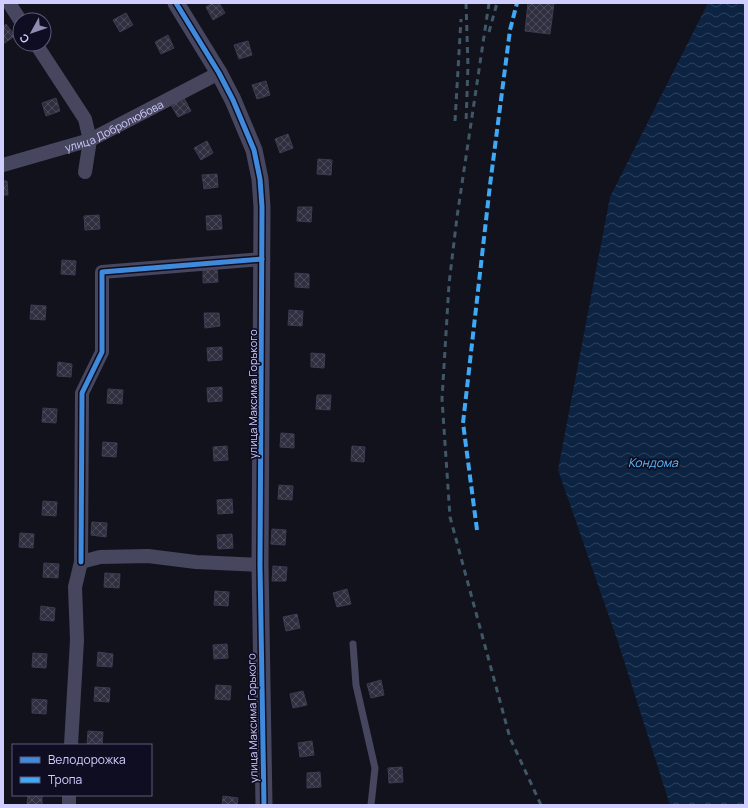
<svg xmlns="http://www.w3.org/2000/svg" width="748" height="808" font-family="Manrope,sans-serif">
<defs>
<pattern id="water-waves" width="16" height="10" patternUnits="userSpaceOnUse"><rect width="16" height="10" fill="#0c2342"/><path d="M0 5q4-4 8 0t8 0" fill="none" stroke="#2e425e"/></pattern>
<pattern id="building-cross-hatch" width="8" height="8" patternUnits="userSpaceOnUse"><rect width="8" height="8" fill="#302f3f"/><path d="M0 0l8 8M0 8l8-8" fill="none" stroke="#4d4c5c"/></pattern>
</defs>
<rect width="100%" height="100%" fill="#12121d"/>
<polygon fill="url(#water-waves)" points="708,3 745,3 745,805 670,805 618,642 558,470 610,197"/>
<g fill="url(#building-cross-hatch)" stroke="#3e3b51">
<polygon points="213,3 219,3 225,13 213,20 206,7"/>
<polygon points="528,3 554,3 550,34 525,31"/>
<polygon points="126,13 133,25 120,32 113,20"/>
<polygon points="6,24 15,36 3,44 3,27"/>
<polygon points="168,35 174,48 161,54 155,42"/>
<polygon points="248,41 252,55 239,59 234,45"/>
<polygon points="266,81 270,95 257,99 252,85"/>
<polygon points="56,98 60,111 46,116 42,103"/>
<polygon points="184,98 191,111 178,117 171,105"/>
<polygon points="288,134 293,148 280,153 275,139"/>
<polygon points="207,141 213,153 201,160 194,148"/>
<polygon points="318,159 332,160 331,175 317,174"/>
<polygon points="217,174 218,187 204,189 202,175"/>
<polygon points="3,181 7,181 8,195 3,195"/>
<polygon points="298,207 312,207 311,222 297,221"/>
<polygon points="99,215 100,229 85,230 84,216"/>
<polygon points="221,215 222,229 207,230 206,216"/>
<polygon points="62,260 76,261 75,275 61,274"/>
<polygon points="217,268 218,282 203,283 203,269"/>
<polygon points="295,273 309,274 309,288 295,287"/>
<polygon points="31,305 46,306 45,320 30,319"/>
<polygon points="289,310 303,311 302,326 288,325"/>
<polygon points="204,313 219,313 220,326 205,328"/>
<polygon points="222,347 222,360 208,361 207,348"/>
<polygon points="311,353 325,354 324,368 311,367"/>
<polygon points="58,362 72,364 71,377 57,376"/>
<polygon points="222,387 222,401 208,402 207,388"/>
<polygon points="108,389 123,390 122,404 107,403"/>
<polygon points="317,395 331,395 330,410 316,409"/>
<polygon points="43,408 57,409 56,423 42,422"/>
<polygon points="281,433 294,434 294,448 280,447"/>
<polygon points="103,442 117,443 116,457 102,456"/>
<polygon points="227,446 228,460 214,461 213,447"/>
<polygon points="352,446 365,447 364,462 351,461"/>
<polygon points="279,485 293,486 292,500 278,499"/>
<polygon points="232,499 233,513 218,514 217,500"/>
<polygon points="43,501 57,502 56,516 42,515"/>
<polygon points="92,522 107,523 106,537 91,535"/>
<polygon points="272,529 286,530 285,545 271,544"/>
<polygon points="20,533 34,534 33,548 19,547"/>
<polygon points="232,534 233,548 218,549 217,535"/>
<polygon points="44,563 59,564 58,578 43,577"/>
<polygon points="273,566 287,567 286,581 272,581"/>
<polygon points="105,573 120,574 119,588 104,587"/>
<polygon points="347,589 351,604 337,607 333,593"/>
<polygon points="215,591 229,592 228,606 214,605"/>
<polygon points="41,606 55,608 54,621 40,620"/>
<polygon points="297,614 300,628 286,631 283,617"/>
<polygon points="227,644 228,658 214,659 213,645"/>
<polygon points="98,652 113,654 112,667 97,666"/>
<polygon points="33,653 47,654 46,668 32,667"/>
<polygon points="381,680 384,695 371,698 367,684"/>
<polygon points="216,685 231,686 230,700 215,699"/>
<polygon points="95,687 110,688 109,702 94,701"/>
<polygon points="303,691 307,705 293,708 290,694"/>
<polygon points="32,699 47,700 46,714 32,713"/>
<polygon points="88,731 103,732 102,745 87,745"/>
<polygon points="312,741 314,755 300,757 298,743"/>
<polygon points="402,767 403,782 389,783 388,768"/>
<polygon points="320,772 321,787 307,788 307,773"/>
<polygon points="28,795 42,796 42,805 27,805"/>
<polygon points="223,796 238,798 237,805 222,805"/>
</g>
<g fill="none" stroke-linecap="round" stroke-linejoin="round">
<polyline stroke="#46465e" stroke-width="7" points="353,644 356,685 375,768 371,805"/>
<g stroke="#46465e" stroke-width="14">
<polyline points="9,3 20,20"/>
<polyline points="36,44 85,119 90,140 85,172"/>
<path id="s1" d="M3 165 90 140 219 73"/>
<polyline points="81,562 82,393 102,352 102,272 262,259"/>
<polyline points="71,745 77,640 75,587 81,562 100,557 148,556 196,562 260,565"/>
<polyline points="69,805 69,795"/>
</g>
<polyline stroke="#46465e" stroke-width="17" points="176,3 219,73 233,100 254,150 260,179 262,207 260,565 264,805"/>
<g stroke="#3f5766" stroke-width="3" stroke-dasharray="6 5" stroke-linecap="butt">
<polyline points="466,3 468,66 466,123"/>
<polyline points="489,3 457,217 449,284 442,399 450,517 510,738 541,805"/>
<polyline points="489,32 497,3"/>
<polyline points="455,121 461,19"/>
</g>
<polyline stroke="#3fa9f5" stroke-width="4" stroke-dasharray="8 4" stroke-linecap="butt" points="477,530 463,423 490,185 510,30 517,3"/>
<g stroke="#0f0d21" stroke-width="8">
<g id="cycleway">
<polyline points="176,3 219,73 233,100 254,150 260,179 262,207 260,565 264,805"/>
<polyline points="81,562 82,393 102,352 102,272 262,259"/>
</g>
</g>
<use href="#cycleway" stroke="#408adc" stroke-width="5"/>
</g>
<g text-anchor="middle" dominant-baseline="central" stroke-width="3.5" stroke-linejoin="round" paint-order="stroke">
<g font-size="11" fill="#d0cdff" stroke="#0f0d21">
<text stroke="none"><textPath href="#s1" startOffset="118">улица Добролюбова</textPath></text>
<text transform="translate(252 394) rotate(-90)">улица Максима Горького</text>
<text transform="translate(252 718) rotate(-91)">улица Максима Горького</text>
</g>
<g font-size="12" font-style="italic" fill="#5bbaff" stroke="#0f0d21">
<text x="653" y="462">Кондома</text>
</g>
</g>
<rect width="748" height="808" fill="none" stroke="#d0cdff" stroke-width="8"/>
<rect x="12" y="744" width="140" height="52" fill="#0f0d21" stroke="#5c5a7a"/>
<rect x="20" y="757" width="20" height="6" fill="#408adc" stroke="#5c5a7a"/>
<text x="48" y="764" font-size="12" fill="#d0cdff">Велодорожка</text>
<rect x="20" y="777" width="20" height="6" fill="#3fa9f5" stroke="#5c5a7a"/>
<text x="48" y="784" font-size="12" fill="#d0cdff">Тропа</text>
<g transform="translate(32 32) rotate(230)"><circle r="19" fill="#0f0d21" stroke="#5c5a7a"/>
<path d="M0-3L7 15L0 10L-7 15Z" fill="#8e8cb0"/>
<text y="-6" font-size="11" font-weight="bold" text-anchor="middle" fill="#d0cdff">С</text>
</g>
</svg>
